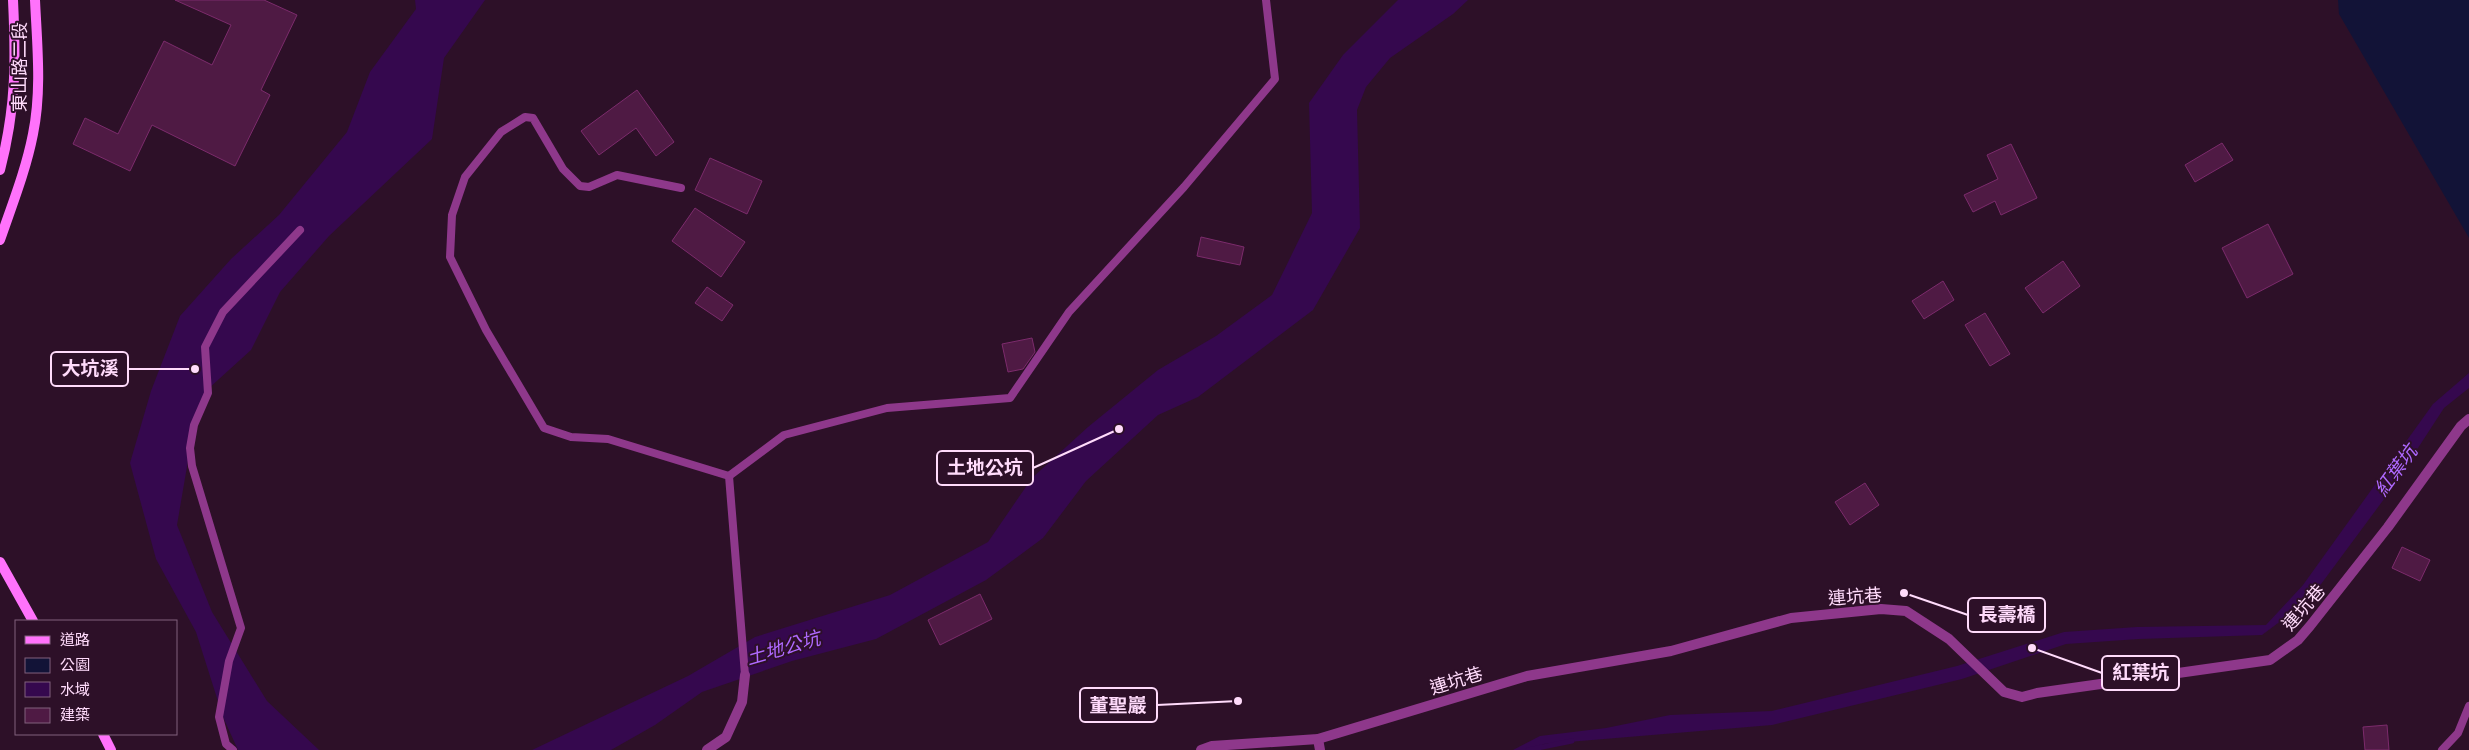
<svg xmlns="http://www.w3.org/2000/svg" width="2469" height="750" font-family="'Exo 2','Noto Sans TC',sans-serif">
<rect width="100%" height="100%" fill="#2d1028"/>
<polygon fill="#121337" points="2338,0 2469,0 2469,238 2339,14"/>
<g fill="#35084e">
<polygon points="415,0 485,0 444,58 432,139 329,236 280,292 251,350 208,389 190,449 177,525 212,612 267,701 319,750 238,750 223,717 196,632 156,559 130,463 151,391 180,316 231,259 279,215 347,132 370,72 416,9"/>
<polygon points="1398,0 1468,0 1453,14 1390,58 1366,87 1357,110 1360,228 1313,310 1198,397 1158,415 1086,481 1043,538 986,580 876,639 792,661 702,692 655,725 611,750 532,750 688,676 755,637 890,595 988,542 1032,478 1088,427 1158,370 1216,336 1272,295 1312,213 1309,103 1343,55"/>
<polygon points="2469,373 2469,388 2444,408 2390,491 2310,599 2262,635 2139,639 2066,644 1962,679 1772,725 1544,744 1532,750 1513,750 1540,736 1606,728 1670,715 1772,711 1957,666 2064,632 2137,627 2266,625 2303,585 2433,404"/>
</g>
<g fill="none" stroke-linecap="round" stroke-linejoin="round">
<polyline stroke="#35084e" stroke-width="5" points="1528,750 1572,741"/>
</g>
<g fill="#4f1a44" stroke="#7c2b6c">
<polygon points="175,0 264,0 297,15 261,90 270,95 235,166 152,125 130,171 73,144 85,118 118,134 164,41 212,65 231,25"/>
<polygon points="637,90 674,142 656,156 636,128 599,155 581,131"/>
<polygon points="2222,143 2233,160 2195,182 2185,165"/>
<polygon points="2011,144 2037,198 2001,215 1995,201 1973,212 1964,195 1998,179 1987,155"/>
<polygon points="710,158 762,181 747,214 695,190"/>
<polygon points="695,208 745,242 721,277 672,241"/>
<polygon points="2268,224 2293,274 2247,298 2222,248"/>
<polygon points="1201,237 1244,247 1240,265 1197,256"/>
<polygon points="2063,261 2080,286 2043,313 2025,288"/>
<polygon points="1943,281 1954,300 1924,319 1912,301"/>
<polygon points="707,287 733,305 722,321 695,303"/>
<polygon points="1985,313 2010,354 1990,366 1965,325"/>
<polygon points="1032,338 1035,352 1023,369 1008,372 1002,344"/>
<polygon points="1865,483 1879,505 1850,525 1835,502"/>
<polygon points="2402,547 2430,560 2420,581 2392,568"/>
<polygon points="980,594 992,619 940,645 928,620"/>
<polygon points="2387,725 2389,750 2365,750 2363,727"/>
</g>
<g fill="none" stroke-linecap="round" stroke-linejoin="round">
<g stroke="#8e388b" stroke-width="8">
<polyline points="681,188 617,175 589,187 580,186 563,169 533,118 525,117 501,132 465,177 452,215 450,257 486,330 544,428 571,437 608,439 729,476 745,675"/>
<polyline points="729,476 784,435 887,408 1010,398 1069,312 1184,187 1275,79 1266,0"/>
<polyline points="233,750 226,744 219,717 229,661 241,628 192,466 190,448 194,425 208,393 205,347 223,312 300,230"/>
<polyline points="2442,750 2458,733 2469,706"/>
</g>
<g stroke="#8e388b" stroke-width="10">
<polyline points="1318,739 1320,750"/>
<polyline points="707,750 726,737 742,702 745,675"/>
<polyline points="1201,750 1212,746 1318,739 1527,676 1671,651 1791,618 1881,609 1906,611 1949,639 2004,692 2022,697 2037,693 2270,660 2298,640 2310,626 2388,527 2461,426 2469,419"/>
</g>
<g stroke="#ff72fb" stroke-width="10">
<path d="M0 170C16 108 16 63 13 0"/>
<path d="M0 240C12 205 26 170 33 134 42 90 37 44 35 0"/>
<polyline points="0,562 33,621"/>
<polyline points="103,734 111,750"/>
</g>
</g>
<g text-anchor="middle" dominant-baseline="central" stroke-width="4" stroke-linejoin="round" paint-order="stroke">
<g font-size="18" fill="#ffdbfb" stroke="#2d1028">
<text transform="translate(19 67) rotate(-90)">東山路二段</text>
<text transform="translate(1855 596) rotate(-4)">連坑巷</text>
<text transform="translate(2303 607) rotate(-49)">連坑巷</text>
<text transform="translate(1456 680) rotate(-17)">連坑巷</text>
</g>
<g font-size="19" font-style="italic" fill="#af69ff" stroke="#2d1028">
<text transform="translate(2395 470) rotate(-54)">紅葉坑</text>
<text transform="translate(783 647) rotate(-16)">土地公坑</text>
</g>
</g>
<path fill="none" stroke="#ffdbfb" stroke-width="2" d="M195 369L128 369M1119 429L1033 468M1904 593L1968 615M2032 648L2102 673M1238 701L1157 705"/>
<g fill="#ffdbfb" stroke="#2d1028" stroke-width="2">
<circle cx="195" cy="369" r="5"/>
<circle cx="1119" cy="429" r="5"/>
<circle cx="1904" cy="593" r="5"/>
<circle cx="2032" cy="648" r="5"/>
<circle cx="1238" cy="701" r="5"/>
</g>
<g fill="#2d1028" stroke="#ffdbfb" stroke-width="2">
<rect x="51" y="352" width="77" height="34" rx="5"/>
<rect x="937" y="451" width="96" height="34" rx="5"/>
<rect x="1968" y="598" width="77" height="34" rx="5"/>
<rect x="2102" y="656" width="77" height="34" rx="5"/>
<rect x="1080" y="688" width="77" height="34" rx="5"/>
</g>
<g font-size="19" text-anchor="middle" font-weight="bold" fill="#ffdbfb">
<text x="90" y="375">大坑溪</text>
<text x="985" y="474">土地公坑</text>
<text x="2007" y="621">長壽橋</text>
<text x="2141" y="679">紅葉坑</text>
<text x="1118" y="712">董聖巖</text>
</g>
<rect x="15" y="620" width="162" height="115" fill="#2d1028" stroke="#81617c"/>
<rect x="25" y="636" width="25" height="8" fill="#ff72fb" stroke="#81617c"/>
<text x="60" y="645" font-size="15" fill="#ffdbfb">道路</text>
<rect x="25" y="658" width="25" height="15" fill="#121337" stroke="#81617c"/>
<text x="60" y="670" font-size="15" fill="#ffdbfb">公園</text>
<rect x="25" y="682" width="25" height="15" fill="#35084e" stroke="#81617c"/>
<text x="60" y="695" font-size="15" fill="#ffdbfb">水域</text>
<rect x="25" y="708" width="25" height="15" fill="#4f1a44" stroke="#81617c"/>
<text x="60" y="720" font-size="15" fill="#ffdbfb">建築</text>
</svg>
